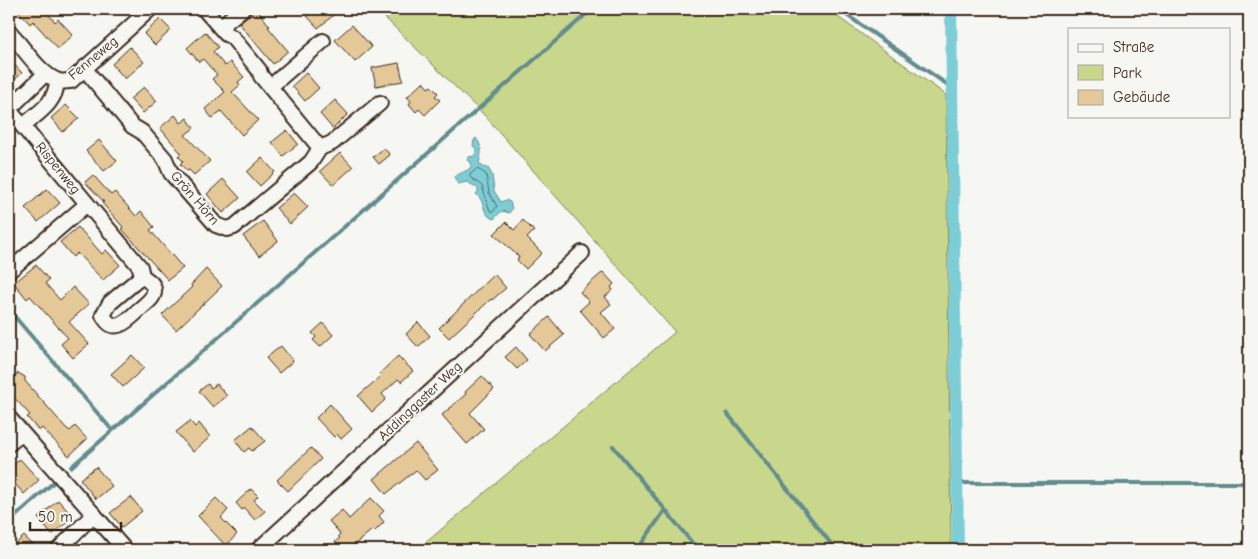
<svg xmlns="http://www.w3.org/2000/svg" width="1258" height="559" font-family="'Comic Neue',sans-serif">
<rect width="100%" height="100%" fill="#f6f6f2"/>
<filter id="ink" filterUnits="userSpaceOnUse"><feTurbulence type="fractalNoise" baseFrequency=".02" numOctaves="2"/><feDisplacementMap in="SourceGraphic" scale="10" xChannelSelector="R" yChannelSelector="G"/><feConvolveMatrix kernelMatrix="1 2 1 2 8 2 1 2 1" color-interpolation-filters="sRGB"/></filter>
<g filter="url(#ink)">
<polygon fill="#c8d78c" stroke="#828055" points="376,9 827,9 946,95 951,550 417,550 675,332 486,117"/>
<path fill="#7dcdd7" stroke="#638c8d" d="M476 138C482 145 482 154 479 163L483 167 488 168 492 175 494 191 501 202 506 200 510 202 512 209 509 213C500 209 500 213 494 219 481 215 486 201 476 194L478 192V188L467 182 458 184 454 177C459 173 467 172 471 167V162L467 160 469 157 475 156 476 148 473 146 474 140Z"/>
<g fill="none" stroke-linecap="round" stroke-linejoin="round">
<polygon stroke="#556b68" stroke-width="1" points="477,169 486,174 489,193 497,206 493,212 490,211 482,186 470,177 470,175"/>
<g stroke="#638c8d" stroke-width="4">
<polyline points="838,9 952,88"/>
<polyline points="9,310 112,430"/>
<polyline points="727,413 836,550"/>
<polyline points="613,446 698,550"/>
<polyline points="71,467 592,9"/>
<polyline points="956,483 1249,483"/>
<polyline points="9,522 54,482"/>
<polyline points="637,550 665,510"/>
</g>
<polyline stroke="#7dcdd7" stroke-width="12" points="951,9 958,550"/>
</g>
<g fill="#e5c898" stroke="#3b2a1e">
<polygon points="16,9 44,9 55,22 58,19 73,35 58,49 33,21 30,24"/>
<polygon points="256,9 270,26 268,27 288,51 273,64 239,23"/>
<polygon points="316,9 341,9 318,28 307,16"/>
<polygon points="160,19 171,30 155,45 144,34"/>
<polygon points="352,25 372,47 355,62 335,40"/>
<polygon points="205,32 218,47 213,52 225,66 230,62 244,77 238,82 240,85 232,92 258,120 242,135 221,111 212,118 205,109 225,92 212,79 217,75 203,59 199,62 187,48"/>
<polygon points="130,47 144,62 125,79 112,64"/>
<polygon points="9,59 22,73 9,85"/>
<polygon points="399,63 403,81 376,86 372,68"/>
<polygon points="306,73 319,88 305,101 292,86"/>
<polygon points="423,82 428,88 431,86 438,93 435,96 440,100 425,115 419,109 416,112 409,104 411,101 407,97"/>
<polygon points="144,87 157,101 143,113 130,99"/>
<polygon points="335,100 348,114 333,129 320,114"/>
<polygon points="66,105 79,118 63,132 51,118"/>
<polygon points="175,115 181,123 187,118 194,128 185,135 210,161 194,175 189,170 187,171 180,164 183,161 178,156 181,153 160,128"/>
<polygon points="287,130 298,144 283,156 272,142"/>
<polygon points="99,140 117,161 104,171 86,151"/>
<polygon points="384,148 390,155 379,164 373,157"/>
<polygon points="340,153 353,167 333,185 320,171"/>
<polygon points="262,158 275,172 260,186 247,172"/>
<polygon points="93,175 111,195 115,192 136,216 141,211 154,227 150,230 183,268 168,280 122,229 123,227 102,203 104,202 85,182"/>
<polygon points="223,179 240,198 223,213 207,194"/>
<polygon points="47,189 60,203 38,222 25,208"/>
<polygon points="294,193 308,207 290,224 276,208"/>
<polygon points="523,220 534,231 527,238 542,253 526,269 517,260 519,257 494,234 506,222 514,230"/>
<polygon points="263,221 278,241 259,256 243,236"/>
<polygon points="78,227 102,254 106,250 120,265 103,280 77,253 73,257 60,242"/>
<polygon points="36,265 49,280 45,283 60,300 73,287 89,304 69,322 89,344 73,358 61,344 68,338 30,296 27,299 14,283"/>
<polygon points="206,269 222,286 176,330 162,315 192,287 191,285"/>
<polygon points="603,272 614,284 611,287 613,290 605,297 611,304 601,312 615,329 604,338 580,310 589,302 580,292"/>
<polygon points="494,274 506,288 492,300 491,299 449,338 439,328"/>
<polygon points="549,317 564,335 545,351 530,334"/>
<polygon points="418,322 430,336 418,347 406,334"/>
<polygon points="323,323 333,335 320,347 313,340 316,337 312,333"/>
<polygon points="281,346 293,361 279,373 266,358"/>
<polygon points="516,347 527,360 517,369 505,357"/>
<polygon points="132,355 144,368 123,387 111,374"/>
<polygon points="398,356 413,371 401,382 398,379 382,394 386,399 372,412 358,396 381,376 379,374"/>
<polygon points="18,373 25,377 25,381 66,428 70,431 75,426 87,439 69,456 42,428 39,431 27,417 30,415 9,392 9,380"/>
<polygon points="482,376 494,389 470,413 484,429 467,444 442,415 466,394 465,392"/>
<polygon points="208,384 211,388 217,384 227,396 213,407 199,391"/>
<polygon points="330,404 352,429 341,439 337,434 334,437 316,418"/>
<polygon points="190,421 195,427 199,423 210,437 193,452 176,432"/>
<polygon points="252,426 265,441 252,451 249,448 244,452 235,440"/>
<polygon points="416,443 438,470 425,480 416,470 386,494 374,479"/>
<polygon points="311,448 321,459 288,491 277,480"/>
<polygon points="20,459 39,480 24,494 9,477 9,469"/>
<polygon points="96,467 112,486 96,499 80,479"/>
<polygon points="251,489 258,496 254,500 265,511 255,520 244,508 242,510 236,503"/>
<polygon points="131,497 142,511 122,527 110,513"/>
<polygon points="216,498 228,510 221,518 237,534 226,546 198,516"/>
<polygon points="371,498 384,511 379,516 384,522 374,532 372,530 348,550 342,550 335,542 340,538 338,536 340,534 329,521 342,510 349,519"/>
<polygon points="58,500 73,517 52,535 38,518"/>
<polygon points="24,536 38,550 9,550"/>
</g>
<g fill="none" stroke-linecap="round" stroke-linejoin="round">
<g stroke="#3b2a1e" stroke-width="18">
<g id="street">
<polyline points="220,27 242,9"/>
<path d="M9 31C21 45 41 76 59 81 63 82 66 81 71 81L150 9"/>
<polyline points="84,68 132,126 142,132 165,159 171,173 216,225 227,229 234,227 311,162 320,148 261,76 259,70 232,37 226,34 204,9"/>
<polyline points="270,87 323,41"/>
<polyline points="9,109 45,74"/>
<path d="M9 110 140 267 142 276C147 280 154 283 154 290 155 298 145 304 140 309 129 319 114 337 103 315L110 303 142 276"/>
<path d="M23 126C39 112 56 103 57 81"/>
<polyline points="320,148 332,143 380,103"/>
<polyline points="9,271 87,204"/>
<polyline points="9,418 125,550"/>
<polyline points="9,444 21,433"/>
<polyline points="58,550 94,514"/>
<polyline points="258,550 582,253"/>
</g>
</g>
<use href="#street" stroke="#f6f6f2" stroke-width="14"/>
</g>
</g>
<g text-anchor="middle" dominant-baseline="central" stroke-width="4" stroke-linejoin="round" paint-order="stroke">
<g font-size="14" fill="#3b2a1e" stroke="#f6f6f2">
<text transform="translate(93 58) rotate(-40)">Fenneweg</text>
<text transform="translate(58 168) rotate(51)">Rispenweg</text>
<text transform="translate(195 198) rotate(49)">Grön Hörn</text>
<text transform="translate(420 401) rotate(-43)">Addinggaster Weg</text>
</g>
</g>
<rect width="1258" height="559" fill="none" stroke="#f6f6f2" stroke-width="30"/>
<rect x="15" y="15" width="1228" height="529" fill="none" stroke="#3b2a1e" stroke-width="2" filter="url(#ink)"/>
<rect x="1068" y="28" width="162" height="90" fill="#f6f6f2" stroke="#aba49d"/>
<rect x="1078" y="44" width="25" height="8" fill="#f6f6f2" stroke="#aba49d"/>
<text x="1113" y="52" font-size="15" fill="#3b2a1e">Straße</text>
<rect x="1078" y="65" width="25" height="15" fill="#c8d78c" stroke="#aba49d"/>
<text x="1113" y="78" font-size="15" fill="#3b2a1e">Park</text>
<rect x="1078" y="90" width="25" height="15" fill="#e5c898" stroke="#aba49d"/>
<text x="1113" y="102" font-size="15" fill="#3b2a1e">Gebäude</text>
<path d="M30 522v8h91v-8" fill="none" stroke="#3b2a1e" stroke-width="2.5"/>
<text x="38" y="522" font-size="15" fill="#3b2a1e" stroke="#f6f6f2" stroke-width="4" paint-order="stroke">50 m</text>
</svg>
